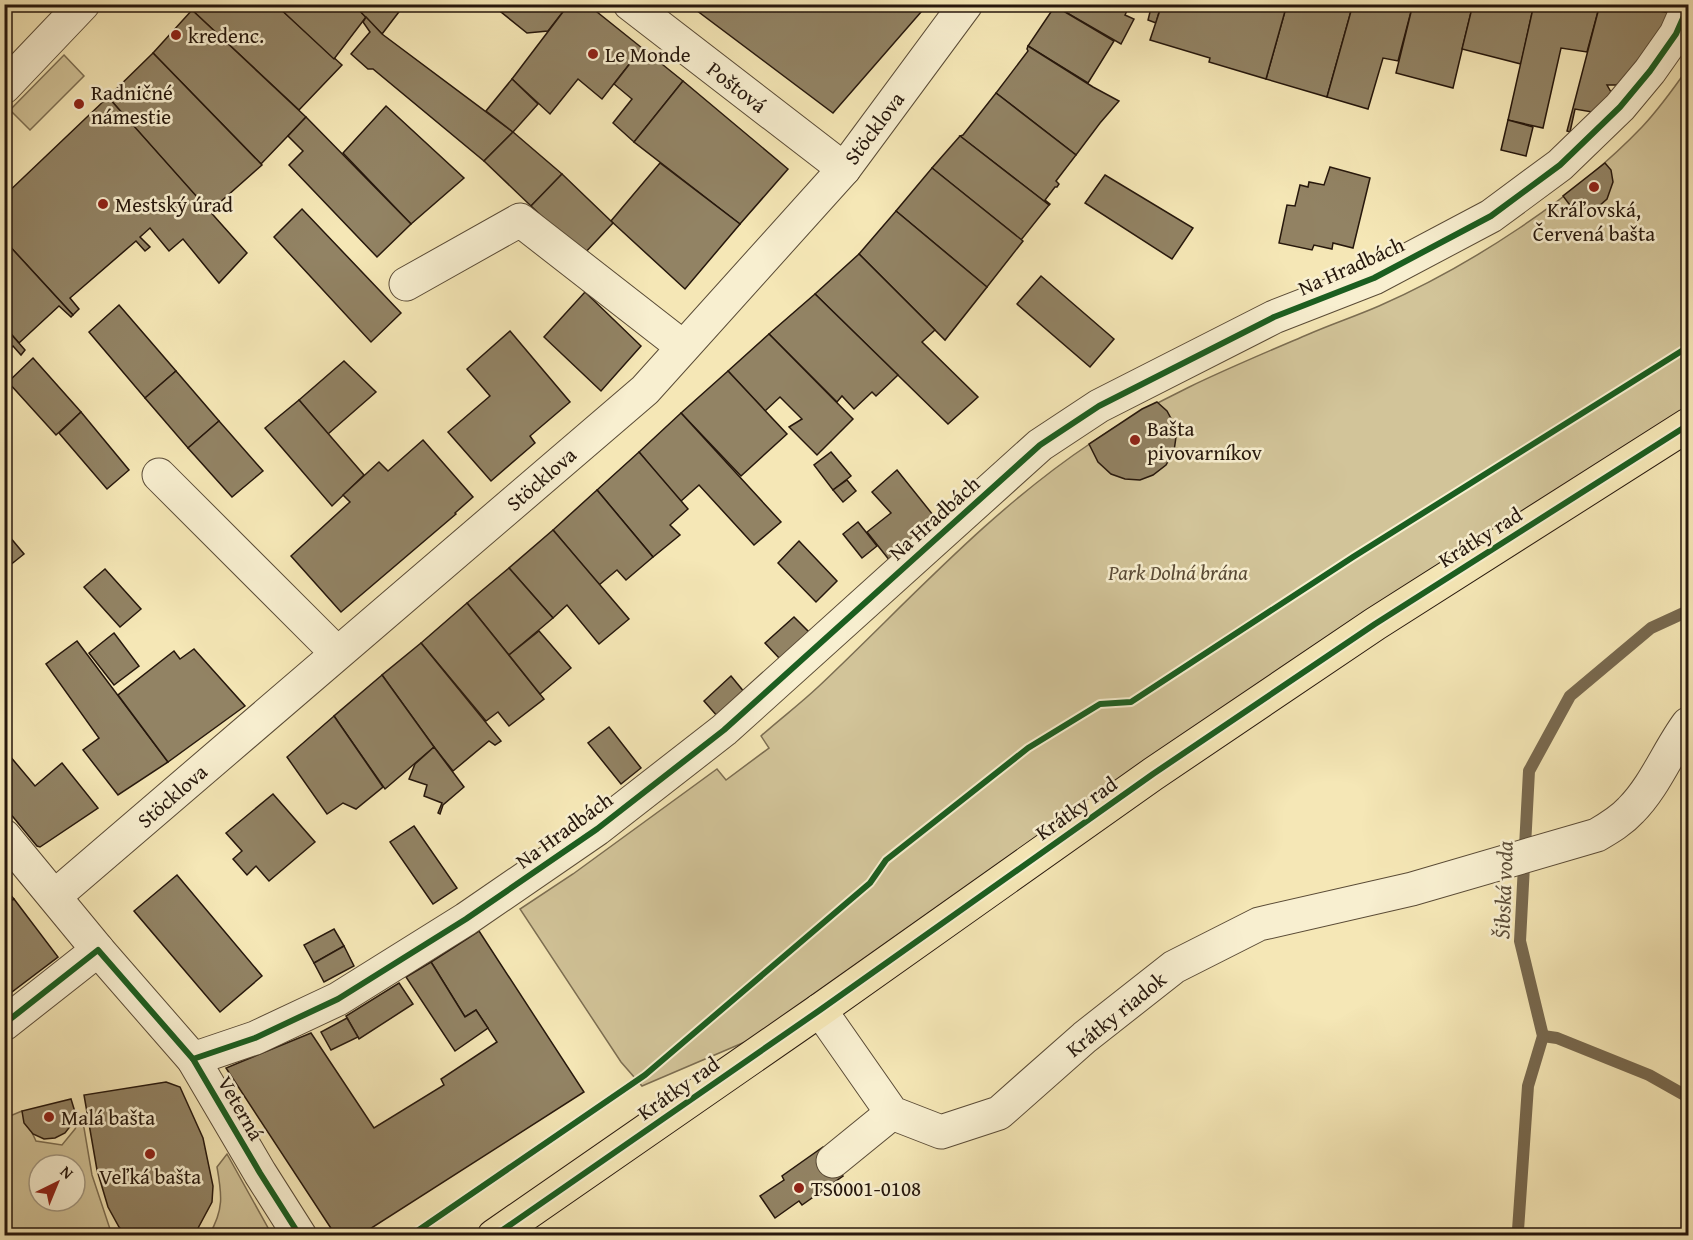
<svg xmlns="http://www.w3.org/2000/svg" width="1693" height="1240" font-family="'Gentium Book Plus',serif">
<rect width="100%" height="100%" fill="#f5e7b6"/>
<filter id="stains"><feTurbulence type="fractalNoise" baseFrequency=".00333" numOctaves="4"/><feColorMatrix values="0 0 0 0 .2 0 0 0 0 .09 0 0 0 0 .02 0 0 0 .5 -.17"/></filter>
<radialGradient id="worn" r=".72"><stop offset=".6" stop-color="#630" stop-opacity="0"/><stop offset="1" stop-color="#630" stop-opacity=".3"/></radialGradient>
<g fill="#d2c499" stroke="#7c6e52" stroke-width="1.5" fill-rule="evenodd">
<polygon points="64,55 84,76 30,130 10,110"/>
<path d="M1688 68V425L820 1010 642 1086 621 1062 520 909 573 874 717 769 726 780 769 748 761 736C780 719 800 704 818 687 907 603 989 511 1091 443 1158 397 1234 366 1309 334 1332 324 1356 316 1379 306 1470 266 1573 199 1642 127 1659 109 1674 88 1688 68Z"/>
<path d="M22 1111 36 1141 62 1145 75 1129 82 1116 92 1175 112 1235 5 1236V1118ZM39 1165H75V1201H39Z"/>
<path d="M227 1154 272 1235H209C224 1210 222 1195 217 1167Z"/>
</g>
<g fill="none" stroke-linecap="round" stroke-linejoin="round">
<g stroke="#78694f" stroke-width="12">
<polyline points="1543,1036 1557,1038 1649,1075 1688,1097"/>
<polyline points="1513,1236 1518,1230 1528,1086 1543,1036 1520,941 1529,771 1570,696 1651,628 1688,611"/>
</g>
</g>
<g fill="#928364" stroke="#26170c" stroke-width="1.5">
<polygon points="196,4 275,4 342,65 299,110 192,10"/>
<polygon points="275,4 353,4 366,17 334,59"/>
<polygon points="353,4 405,4 382,34"/>
<polygon points="491,4 569,4 548,31 527,33"/>
<polygon points="569,4 587,4 642,48 602,99 578,79 550,114 512,79"/>
<polygon points="688,4 928,4 833,113"/>
<polygon points="1056,4 1130,4 1125,15 1134,19 1121,44 1055,6"/>
<polygon points="1152,4 1161,5 1156,23 1148,20"/>
<polygon points="1287,4 1353,4 1327,97 1266,79"/>
<polygon points="1287,4 1266,79 1209,62 1210,58 1150,40 1162,4"/>
<polygon points="1353,4 1413,4 1398,61 1383,58 1368,109 1327,97"/>
<polygon points="1413,4 1473,4 1453,88 1396,73"/>
<polygon points="1473,4 1534,4 1521,64 1462,49"/>
<polygon points="1534,4 1600,4 1587,52 1561,48 1543,128 1508,120"/>
<polygon points="1600,4 1620,4 1676,14 1624,81 1616,85 1607,85 1615,99 1598,113 1575,109 1570,132 1567,131"/>
<polygon points="1055,6 1114,41 1088,83 1028,46"/>
<polygon points="192,10 306,117 261,164 153,53"/>
<polygon points="366,17 382,34 513,132 484,161 373,69 368,69 351,54 370,32 363,22"/>
<polygon points="1028,46 1093,87 1119,101 1100,123 1076,155 996,93 1028,51 1027,49"/>
<polygon points="642,48 683,81 634,142 613,123 632,99 614,84"/>
<polygon points="153,53 262,165 209,212 108,97"/>
<polygon points="512,79 538,104 513,132 486,111"/>
<polygon points="683,81 788,169 740,224 634,142"/>
<polygon points="996,93 1076,155 1056,181 1059,184 1057,187 1055,187 1045,200 1050,204 1049,205 960,136 963,135"/>
<polygon points="108,97 247,253 219,283 183,239 169,251 150,228 140,237 150,247 145,251 136,241 70,298 79,309 73,315 4,240 4,196"/>
<polygon points="386,106 464,178 411,224 343,153"/>
<polygon points="306,117 411,224 377,257 289,165 303,151 288,136"/>
<polygon points="1508,120 1533,127 1526,156 1501,150"/>
<polygon points="513,132 562,174 531,206 484,161"/>
<polygon points="960,136 1049,205 1021,240 932,168"/>
<polygon points="660,163 740,224 685,289 611,221"/>
<polygon points="1605,163 1611,170 1613,182 1607,199 1599,206 1590,208 1578,208 1569,204 1563,196"/>
<polygon points="1330,167 1370,178 1353,248 1333,243 1332,249 1314,245 1312,250 1279,243 1287,205 1295,206 1300,185 1308,187 1309,182 1324,185"/>
<polygon points="932,168 1023,241 987,287 896,211"/>
<polygon points="562,174 613,223 583,255 531,206"/>
<polygon points="1105,175 1193,228 1172,259 1085,203"/>
<polygon points="302,209 401,313 371,342 274,237"/>
<polygon points="896,211 987,287 945,340 859,254"/>
<polygon points="4,240 73,315 71,317 59,306 19,343 4,326"/>
<polygon points="859,254 935,330 922,342 978,397 948,424 815,294"/>
<polygon points="1041,276 1114,339 1090,367 1017,304"/>
<polygon points="585,292 641,346 601,391 544,337"/>
<polygon points="815,294 898,375 876,396 872,392 854,409 842,396 837,402 769,334"/>
<polygon points="119,305 176,371 145,398 89,332"/>
<polygon points="4,326 25,350 21,355 13,346 4,354"/>
<polygon points="510,331 570,402 530,436 535,443 491,481 448,432 490,396 467,369"/>
<polygon points="769,334 853,419 817,455 789,427 802,419 780,397 765,411 728,371"/>
<polygon points="33,358 81,412 56,435 8,382"/>
<polygon points="344,361 376,392 328,434 299,400"/>
<polygon points="176,371 219,421 188,448 145,398"/>
<polygon points="728,371 787,434 741,476 681,413"/>
<polygon points="299,400 364,475 332,506 265,428"/>
<polygon points="1157,402 1167,411 1174,424 1176,437 1174,451 1166,465 1153,475 1140,480 1125,479 1111,474 1098,462 1089,444 1142,409"/>
<polygon points="81,412 129,470 107,489 59,433"/>
<polygon points="681,413 781,522 754,545 699,485 680,502 639,452"/>
<polygon points="219,421 263,471 232,497 188,448"/>
<polygon points="423,440 473,497 455,513 456,514 341,612 291,556 350,502 343,495 379,462 388,471"/>
<polygon points="639,452 688,509 670,525 680,535 653,557 597,490"/>
<polygon points="831,452 851,476 833,490 814,465"/>
<polygon points="897,470 941,525 894,566 867,532 891,513 872,492"/>
<polygon points="847,480 856,491 843,502 833,490"/>
<polygon points="597,490 653,557 626,580 617,570 599,585 553,530"/>
<polygon points="858,522 877,546 862,558 843,534"/>
<polygon points="4,530 24,554 4,570"/>
<polygon points="553,530 629,619 599,644 567,605 553,618 509,568"/>
<polygon points="799,541 837,581 816,602 778,563"/>
<polygon points="509,568 553,618 509,655 467,603"/>
<polygon points="105,569 141,609 120,627 84,587"/>
<polygon points="467,603 544,699 509,726 498,712 486,721 421,643"/>
<polygon points="794,617 809,632 780,659 765,643"/>
<polygon points="539,631 571,668 540,694 509,655"/>
<polygon points="114,633 139,666 114,685 89,653"/>
<polygon points="77,641 168,762 118,795 83,750 99,738 46,664"/>
<polygon points="421,643 501,741 495,745 489,741 453,771 434,747 382,675"/>
<polygon points="194,649 245,706 168,762 118,695 174,651 180,659"/>
<polygon points="382,675 434,747 385,789 334,716"/>
<polygon points="731,676 745,693 718,717 704,701"/>
<polygon points="334,716 383,787 356,809 343,803 327,814 287,757"/>
<polygon points="609,727 641,768 621,784 588,743"/>
<polygon points="434,747 464,787 443,805 440,814 438,813 442,803 424,796 427,785 409,779 415,764"/>
<polygon points="4,749 35,786 62,763 98,808 40,847 37,846 4,806"/>
<polygon points="273,794 315,842 269,881 256,866 247,875 233,859 242,851 226,833"/>
<polygon points="414,826 457,888 433,904 390,842"/>
<polygon points="177,875 262,976 220,1012 134,911"/>
<polygon points="4,887 14,899 4,905"/>
<polygon points="14,899 58,957 4,998 4,905"/>
<polygon points="334,929 344,946 314,963 304,945"/>
<polygon points="479,931 584,1092 359,1236 336,1236 226,1068 311,1033 374,1128 444,1085 441,1079 497,1042 476,1010 465,1017 431,962"/>
<polygon points="344,946 354,966 324,982 314,963"/>
<polygon points="431,962 465,1017 476,1010 488,1028 455,1051 406,977"/>
<polygon points="399,983 413,1004 359,1039 346,1016"/>
<polygon points="347,1018 358,1037 331,1050 321,1032"/>
<polygon points="166,1082 180,1087 203,1138 213,1186 212,1202 197,1230 188,1236 129,1236 119,1227 108,1207 97,1170 84,1095"/>
<polygon points="71,1099 75,1112 72,1124 65,1133 55,1138 44,1139 33,1134 24,1123 22,1111"/>
<polygon points="823,1147 843,1176 802,1205 799,1201 775,1218 760,1196 784,1180 782,1176"/>
</g>
<g fill="none" stroke-linecap="round" stroke-linejoin="round">
<g stroke="#5a4b36" stroke-width="35">
<g id="minor">
<polyline points="630,4 844,169"/>
<polyline points="4,87 83,4"/>
<polyline points="406,284 520,220 683,347"/>
<polyline points="159,475 337,653"/>
<polyline points="4,836 98,950 193,1059 260,1173 300,1236"/>
<polyline points="55,896 645,390 844,169 966,4"/>
<path d="M820 1010 892 1113 941 1132 999 1113 1085 1037 1174 967 1259 924 1412 889 1597 835C1609 828 1621 821 1631 810 1655 786 1668 751 1688 724"/>
<polyline points="4,1024 98,950"/>
<polyline points="193,1059 255,1038 338,999 466,919 597,829 724,730 1040,445 1099,406 1274,317 1374,278 1491,216 1560,165 1620,107 1650,71 1676,34 1688,7"/>
<polyline points="833,1161 892,1113"/>
</g>
</g>
<g stroke="#26170c" stroke-width="35">
<polyline id="major" points="494,1236 820,1010 1153,774 1375,624 1688,425"/>
</g>
<use href="#minor" stroke="#f8efd0" stroke-width="33"/>
<use href="#major" stroke="#f5e7b6" stroke-width="33"/>
<g stroke="#f8efd0" stroke-width="10">
<g id="cycleway">
<polyline points="4,1024 98,950 193,1059 260,1173 300,1236"/>
<polyline points="193,1059 255,1038 338,999 466,919 597,829 724,730 1040,445 1099,406 1274,317 1374,278 1491,216 1560,165 1620,107 1650,71 1676,34 1688,7"/>
<polyline points="410,1236 645,1075 870,883 886,860 1028,748 1100,704 1131,702 1353,557 1688,347"/>
<polyline points="494,1236 820,1010 1153,774 1375,624 1688,425"/>
</g>
</g>
<use href="#cycleway" stroke="#1b5e20" stroke-width="6"/>
</g>
<g fill="#8f2418" stroke="#f8efd0" stroke-width="2">
<circle cx="176" cy="35" r="6"/>
<circle cx="593" cy="54" r="6"/>
<circle cx="79" cy="104" r="6"/>
<circle cx="1594" cy="187" r="6"/>
<circle cx="103" cy="204" r="6"/>
<circle cx="1135" cy="440" r="6"/>
<circle cx="49" cy="1117" r="6"/>
<circle cx="150" cy="1154" r="6"/>
<circle cx="799" cy="1188" r="6"/>
</g>
<g text-anchor="middle" dominant-baseline="central" stroke-width="5" stroke-linejoin="round" paint-order="stroke">
<g font-size="21" fill="#26170c" stroke="#f8efd0" text-anchor="start">
<text x="188" y="35">kredenc.</text>
<text x="605" y="54">Le Monde</text>
<text x="91" y="92">Radničné<tspan x="91" dy="24">námestie</tspan></text>
<text x="115" y="204">Mestský úrad</text>
<text x="1594" y="209" text-anchor="middle">Kráľovská,<tspan x="1594" dy="24">Červená bašta</tspan></text>
<text x="1147" y="428">Bašta<tspan x="1147" dy="24">pivovarníkov</tspan></text>
<text x="61" y="1117">Malá bašta</text>
<text x="150" y="1176" text-anchor="middle">Veľká bašta</text>
<text x="811" y="1188">TS0001-0108</text>
</g>
<g font-size="21" fill="#26170c" stroke="#f8efd0">
<text transform="translate(737 87) rotate(38)">Poštová</text>
<text transform="translate(874 128) rotate(-53)">Stöcklova</text>
<text transform="translate(1351 266) rotate(-24)">Na Hradbách</text>
<text transform="translate(541 479) rotate(-41)">Stöcklova</text>
<text transform="translate(934 518) rotate(-42)">Na Hradbách</text>
<text transform="translate(1480 537) rotate(-32)">Krátky rad</text>
<text transform="translate(172 796) rotate(-41)">Stöcklova</text>
<text transform="translate(1076 808) rotate(-35)">Krátky rad</text>
<text transform="translate(564 830) rotate(-36)">Na Hradbách</text>
<text transform="translate(1116 1014) rotate(-39)">Krátky riadok</text>
<text transform="translate(678 1088) rotate(-35)">Krátky rad</text>
<text transform="translate(241 1108) rotate(60)">Veterná</text>
</g>
<g font-size="21" font-style="italic" fill="#5a4b36" stroke="#f8efd0">
<text x="1178" y="572">Park Dolná brána</text>
</g>
<g font-size="22" font-style="italic" fill="#5d4e39" stroke="#f8efd0">
<text transform="translate(1503 890) rotate(-88)">Šibská voda</text>
</g>
</g>
<rect width="1693" height="1240" fill="none" stroke="#f5e7b6" stroke-width="24"/>
<rect x="6" y="6" width="1681" height="1228" fill="none" stroke="#26170c" stroke-width="3"/>
<rect x="12" y="12" width="1669" height="1216" fill="none" stroke="#26170c" stroke-width="1.5"/>
<g transform="translate(57 1183) rotate(43)"><circle r="28" fill="#f8efd0" stroke="#a49982" stroke-width="1.5"/>
<path d="M0-4.5L10 22L0 15L-10 22Z" fill="#8f2418"/>
<text y="-9" font-size="16" font-weight="bold" text-anchor="middle" fill="#26170c">N</text>
</g>
<rect width="100%" height="100%" filter="url(#stains)"/>
<rect width="100%" height="100%" fill="url(#worn)"/>
</svg>
